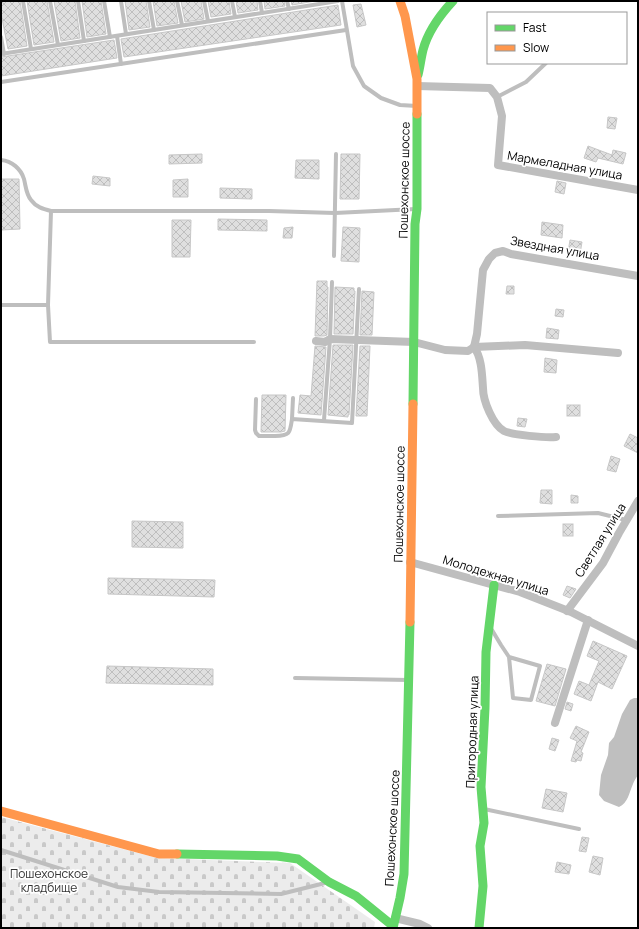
<svg xmlns="http://www.w3.org/2000/svg" width="639" height="929" font-family="Manrope,sans-serif">
<defs>
<pattern id="cemetery-stones" width="16" height="16" patternUnits="userSpaceOnUse"><rect width="16" height="16" fill="#ececec"/><path d="M2 7V4a2 2 0 0 1 4 0v3zM10 15v-3a2 2 0 0 1 4 0v3z" fill="#c9c9c9"/></pattern>
<pattern id="building-cross-hatch" width="8" height="8" patternUnits="userSpaceOnUse"><rect width="8" height="8" fill="#dfdfdf"/><path d="M0 0l8 8M0 8l8-8" fill="none" stroke="#bebebe"/></pattern>
</defs>
<rect width="100%" height="100%" fill="#fff"/>
<polygon fill="url(#cemetery-stones)" points="1,817 157,858 290,863 375,922 374,928 1,928"/>
<path fill="#bfbfbf" d="M634 698H638V775C636 778 634 781 633 784 629 793 628 803 619 807L604 801 599 795 601 775 608 755 609 743 614 737 622 714 630 700Z"/>
<g fill="url(#building-cross-hatch)" stroke="#c7c7c7">
<polygon points="1,1 20,1 27,46 8,49 1,13"/>
<polygon points="27,1 47,1 54,42 34,45"/>
<polygon points="54,1 75,1 80,38 61,41"/>
<polygon points="82,1 101,1 106,34 87,37"/>
<polygon points="125,1 146,1 150,27 129,30"/>
<polygon points="153,1 174,1 178,23 157,26"/>
<polygon points="181,1 201,1 204,19 185,22"/>
<polygon points="208,1 229,1 231,14 211,17"/>
<polygon points="236,1 257,1 258,10 238,13"/>
<polygon points="264,1 284,1 285,6 265,9"/>
<polygon points="291,1 315,1 292,5"/>
<polygon points="361,4 366,25 357,27 353,5"/>
<polygon points="338,5 341,25 124,57 121,39"/>
<polygon points="114,40 117,58 1,76 1,57"/>
<polygon points="608,117 617,118 615,129 607,128"/>
<polygon points="588,146 612,155 613,150 626,153 623,164 598,158 596,162 584,158"/>
<polygon points="202,154 202,163 169,164 169,155"/>
<polygon points="341,154 360,154 359,199 340,199"/>
<polygon points="296,160 319,160 319,179 295,178"/>
<polygon points="93,176 110,178 110,186 92,184"/>
<polygon points="1,179 19,179 20,229 1,230"/>
<polygon points="188,179 188,197 173,197 173,180"/>
<polygon points="557,181 566,183 564,194 555,192"/>
<polygon points="220,188 252,189 252,199 220,198"/>
<polygon points="218,219 267,220 267,231 218,230"/>
<polygon points="172,220 191,220 190,257 172,257"/>
<polygon points="542,222 563,225 562,238 541,235"/>
<polygon points="293,227 292,238 283,238 284,228"/>
<polygon points="343,227 360,228 359,262 341,261"/>
<polygon points="570,240 582,242 580,254 568,252"/>
<polygon points="317,281 327,281 327,287 328,287 327,335 324,336 315,336"/>
<polygon points="507,286 514,286 514,294 506,294"/>
<polygon points="335,287 354,288 354,291 355,291 353,334 334,334"/>
<polygon points="362,291 374,292 372,335 360,335"/>
<polygon points="556,309 564,310 563,317 555,316"/>
<polygon points="547,328 559,330 558,339 546,338"/>
<polygon points="333,345 353,345 349,415 348,415 348,417 328,415"/>
<polygon points="315,346 326,347 321,415 298,413 300,395 311,396"/>
<polygon points="360,346 370,346 367,416 356,416"/>
<polygon points="545,358 557,360 556,373 544,372"/>
<polygon points="262,395 286,395 285,431 281,432 261,432"/>
<rect x="567" y="405" width="13" height="11"/>
<polygon points="518,418 527,419 525,427 517,426"/>
<polygon points="630,434 638,438 638,453 624,446"/>
<polygon points="611,456 620,459 616,472 607,470"/>
<polygon points="541,490 552,490 552,504 540,503"/>
<polygon points="571,495 578,496 578,503 571,503"/>
<polygon points="132,521 183,522 183,548 132,547"/>
<rect x="563" y="524" width="10" height="12"/>
<polygon points="108,578 215,580 214,597 108,594"/>
<polygon points="567,586 576,589 570,598 563,595"/>
<polygon points="593,641 627,656 612,689 598,682 591,701 574,694 579,681 589,685 599,661 587,656"/>
<polygon points="547,664 566,669 555,706 536,701"/>
<polygon points="107,666 213,669 213,685 106,683"/>
<polygon points="567,702 573,704 571,711 565,709"/>
<polygon points="576,726 589,732 581,752 583,753 581,761 577,760 576,762 571,761 577,741 570,738"/>
<polygon points="552,738 559,740 555,751 549,749"/>
<polygon points="546,789 567,793 563,812 542,808"/>
<polygon points="582,837 589,838 586,852 579,851"/>
<polygon points="593,856 603,858 600,875 589,872"/>
<polygon points="557,862 571,865 569,874 555,872"/>
</g>
<g fill="none" stroke-linecap="round" stroke-linejoin="round">
<g stroke="#bebebe" stroke-width="4">
<polyline points="23,1 31,49"/>
<polyline points="50,1 58,45"/>
<polyline points="78,1 84,41"/>
<polyline points="104,1 110,37"/>
<polyline points="121,1 126,34"/>
<polyline points="149,1 154,30"/>
<polyline points="177,1 182,25"/>
<polyline points="204,1 208,21"/>
<polyline points="232,1 235,17"/>
<polyline points="260,1 262,13"/>
<polyline points="287,1 289,9"/>
<polyline points="342,1 353,66 364,86 381,98 400,105 417,106"/>
<polyline points="117,36 121,64"/>
<polyline points="1,37 4,54"/>
<polyline points="1,54 338,1"/>
<polyline points="1,82 346,30"/>
<polyline points="497,97 526,82 546,63"/>
<path d="M1 160C12 161 21 169 24 179 26 187 26 194 31 200 36 207 43 209 51 211"/>
<polyline points="334,256 336,154"/>
<polyline points="1,305 48,305"/>
<polyline points="254,342 50,342 48,305 51,211 269,211 335,213 416,209"/>
<path d="M256 399 255 430 256 433 259 436C264 436 270 436 275 436 290 436 290 433 292 419L352 423 359 289"/>
<polyline points="292,419 293,398"/>
<polyline points="324,420 330,339 332,282"/>
<polyline points="498,516 598,513 626,520"/>
<polyline points="492,630 501,645 509,657 540,666 531,700 513,698 509,657"/>
<polyline points="295,678 409,680"/>
<polyline points="484,809 579,829"/>
<polyline points="1,850 118,887 159,892 281,894 325,883"/>
</g>
<g stroke="#bebebe" stroke-width="8">
<polyline points="417,86 490,88 497,97 502,116 498,165 638,190"/>
<polyline points="316,341 325,342 330,339 414,342 445,350 468,351 474,347 525,345 618,353"/>
<polyline points="474,347 477,334 483,270 489,259 495,253 503,251 511,254 638,276"/>
<path d="M474 347C482 358 482 375 483 388 483 401 493 425 504 431 512 435 546 438 556 437"/>
<polyline points="410,562 520,592 571,612 638,646"/>
<polyline points="567,611 603,563 619,533 638,501"/>
<polyline points="555,723 588,620"/>
<polyline points="395,918 420,924 428,928"/>
</g>
<g stroke="#63d668" stroke-width="9">
<path d="M418 75C420 67 421 58 423 50 428 31 440 15 453 1"/>
<polyline points="413,404 415,224 417,209 417,114"/>
<polyline points="177,854 277,856 298,859 329,882 356,896 393,926"/>
<polyline points="393,928 400,898 404,874 410,622"/>
<polyline points="479,928 483,886 480,846 484,823 481,787 485,708 486,652 494,585"/>
</g>
<g stroke="#ff974d" stroke-width="9">
<polyline points="400,1 405,16 417,79 417,114"/>
<polyline points="410,622 413,404"/>
<polyline points="1,811 159,854 177,854"/>
</g>
</g>
<g text-anchor="middle" dominant-baseline="central" stroke-width="3.5" stroke-linejoin="round" paint-order="stroke">
<g font-size="12" fill="#000" stroke="#fff">
<text transform="translate(565 165) rotate(10)">Мармеладная улица</text>
<text transform="translate(404 180) rotate(-89)">Пошехонское шоссе</text>
<text transform="translate(555 248) rotate(10)">Звездная улица</text>
<text transform="translate(399 504) rotate(-89)">Пошехонское шоссе</text>
<text transform="translate(600 540) rotate(-58)">Светлая улица</text>
<text transform="translate(496 575) rotate(17)">Молодежная улица</text>
<text transform="translate(472 732) rotate(-88)">Пригородная улица</text>
<text transform="translate(392 828) rotate(-87)">Пошехонское шоссе</text>
</g>
<g font-size="12" fill="#333" stroke="#fff">
<text x="49" y="873">Пошехонское<tspan x="49" dy="14">кладбище</tspan></text>
</g>
</g>
<rect width="639" height="929" fill="none" stroke="#000000" stroke-width="4"/>
<rect x="487" y="12" width="140" height="52" fill="#ffffff" stroke="#999999"/>
<rect x="495" y="25" width="20" height="6" fill="#63d668" stroke="#999999"/>
<text x="523" y="32" font-size="12" fill="#000000">Fast</text>
<rect x="495" y="45" width="20" height="6" fill="#ff974d" stroke="#999999"/>
<text x="523" y="52" font-size="12" fill="#000000">Slow</text>
</svg>
